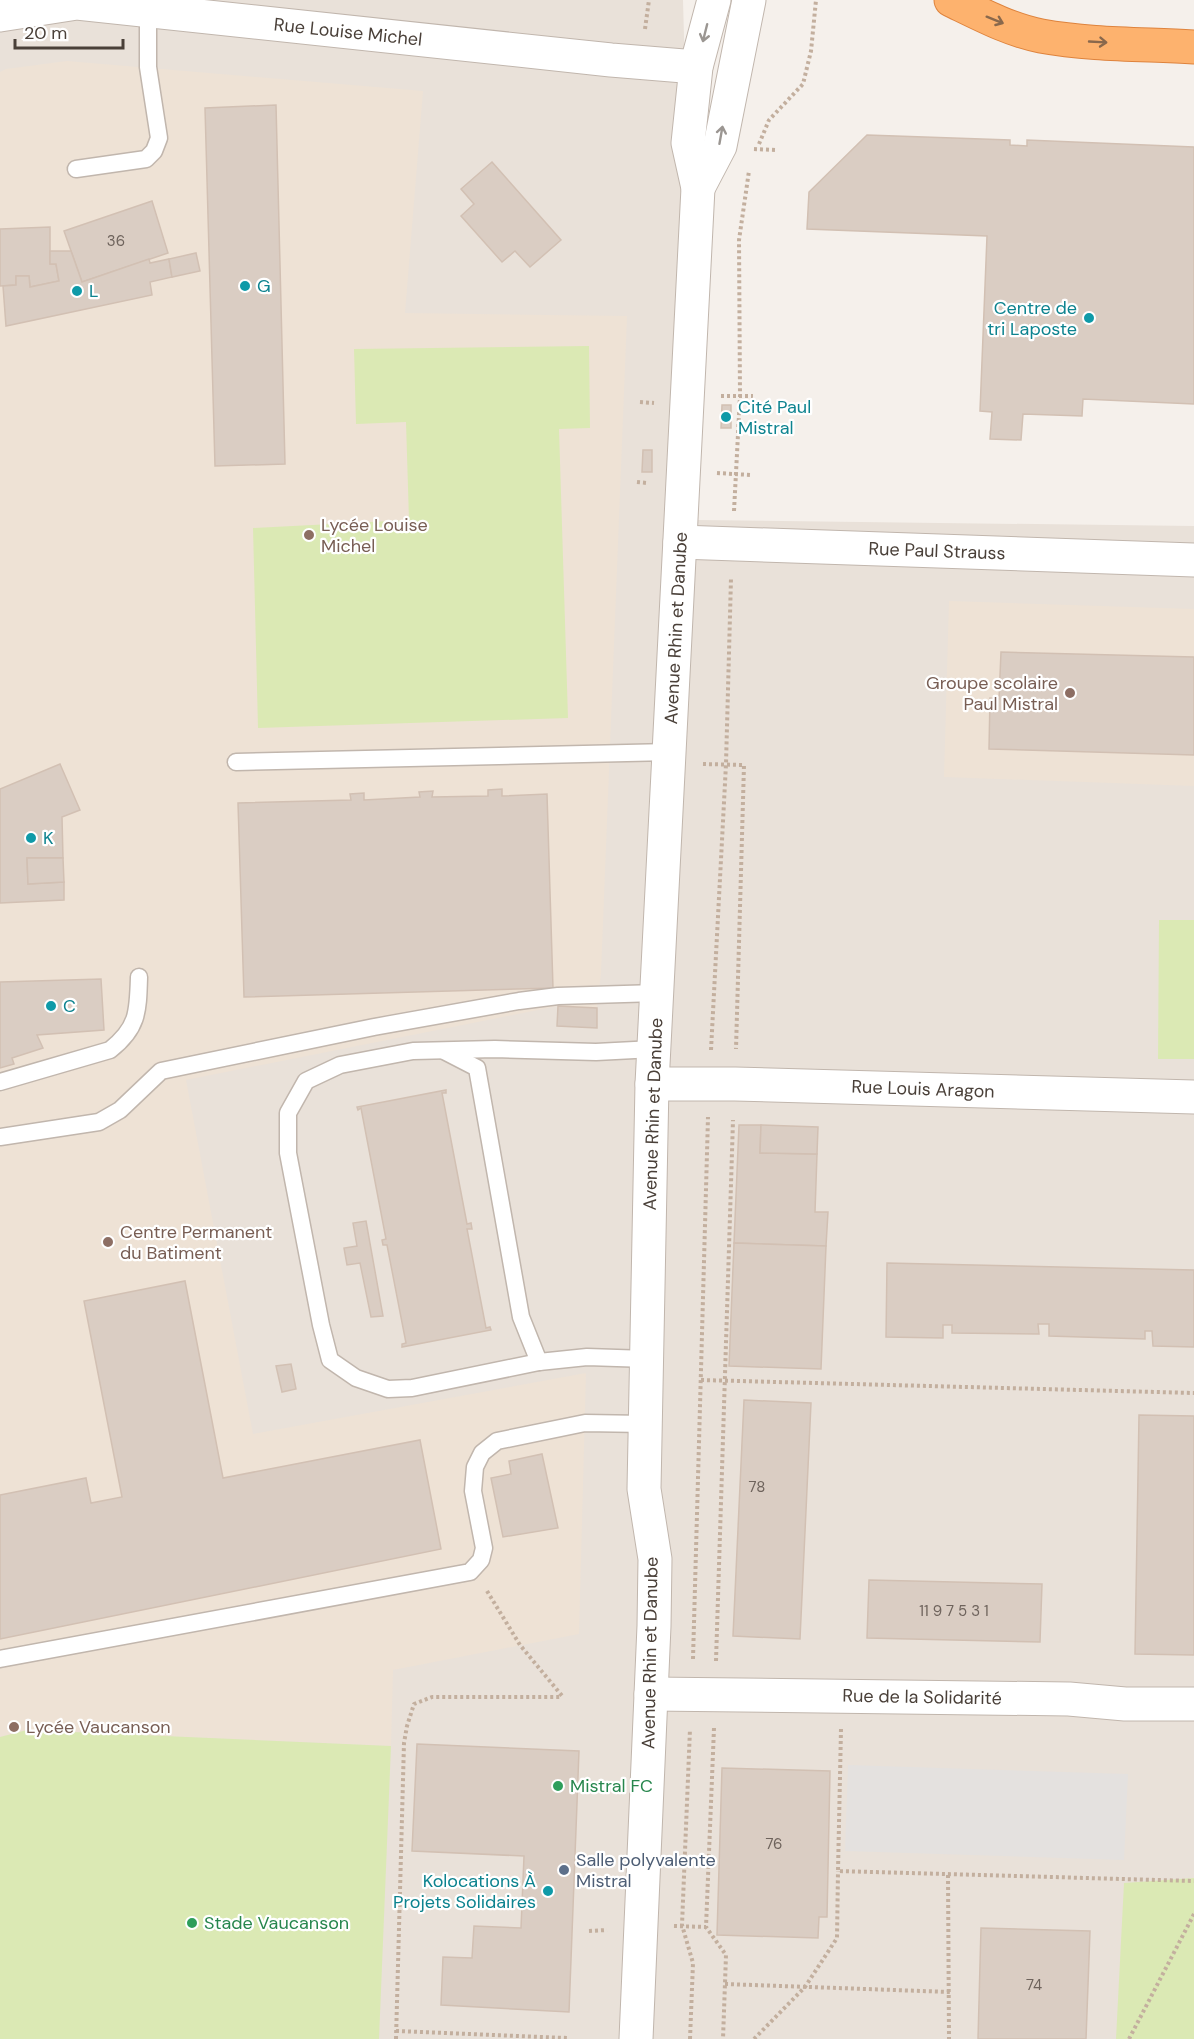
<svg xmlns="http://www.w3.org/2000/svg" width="1194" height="2039" font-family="'DM Sans',sans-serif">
<rect width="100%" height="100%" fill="#f5f0eb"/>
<polygon fill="#e9e1d9" points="0,0 683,0 697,520 1194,526 1194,2039 0,2039"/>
<g fill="#eee2d5">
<polygon points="67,61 423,91 405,313 627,316 601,973 597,1008 558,1006 186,1080 253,1434 586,1373 579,1634 393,1670 391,1746 27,1730 0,1737 0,72 6,69"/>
<polygon points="949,601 1194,609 1194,786 944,777"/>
</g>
<g fill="#dbe9b4">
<polygon points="589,346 590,428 559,429 568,718 258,728 253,528 409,520 406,422 356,424 354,349"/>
<polygon points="1159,920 1194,920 1194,1059 1158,1059"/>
<polygon points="27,1730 391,1746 379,2039 0,2039 0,1737"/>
<polygon points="1194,1878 1194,2039 1116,2039 1124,1883"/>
</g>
<polygon fill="#e4e1df" points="848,1765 1128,1774 1124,1860 845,1851"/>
<g fill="#dacdc3" stroke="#d2c0b3" stroke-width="1.5">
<polygon points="276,105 285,464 215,466 205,108"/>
<polygon points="867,135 1010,140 1010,145 1027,146 1027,140 1194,147 1194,404 1083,399 1082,416 1023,414 1021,440 990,439 992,412 980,411 987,236 807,229 809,192"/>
<polygon points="492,162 561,240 530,267 515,251 502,262 461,216 474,204 461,189"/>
<polygon points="152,201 168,253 82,282 64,231"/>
<polygon points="50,227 50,264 56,264 59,281 30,287 29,276 16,276 16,285 0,286 0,229"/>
<polygon points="50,251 71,251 82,282 149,259 150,263 169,259 172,277 150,282 152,295 6,326 3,286 16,285 16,276 29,276 30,287 59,281 56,264 50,264"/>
<polygon points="196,253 200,271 172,277 169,259"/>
<polygon points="722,405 731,405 731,428 721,428"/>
<polygon points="643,450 652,450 652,472 642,472"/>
<polygon points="1001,652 1194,657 1194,755 989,749 990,698 999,699"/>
<polygon points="60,764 80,810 62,817 63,858 27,858 28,884 64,882 64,900 0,903 0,789"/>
<polygon points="502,789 502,796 547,794 553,988 244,997 238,803 351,800 350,794 364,793 364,800 420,797 419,792 433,791 432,797 488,796 488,790"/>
<polygon points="27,858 63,858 64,882 28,884"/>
<polygon points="101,979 104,1030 37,1035 43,1048 12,1058 14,1064 0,1068 0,982"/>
<polygon points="558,1006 597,1008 597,1028 557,1026"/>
<polygon points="446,1090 446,1093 442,1093 467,1224 471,1223 472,1229 467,1229 486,1328 490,1327 491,1330 402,1347 402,1344 406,1343 387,1245 383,1245 382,1240 386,1239 361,1108 358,1110 357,1107"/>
<polygon points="739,1125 761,1125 760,1153 817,1154 815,1212 828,1212 826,1246 734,1243"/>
<polygon points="761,1125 818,1127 817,1154 760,1153"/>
<polygon points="366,1221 383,1316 371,1317 360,1263 347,1265 344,1248 357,1246 353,1223"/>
<polygon points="734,1243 826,1246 821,1369 729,1366"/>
<polygon points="887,1263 1194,1270 1194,1347 1153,1346 1152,1331 1145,1331 1145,1339 1049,1336 1049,1324 1038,1324 1039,1334 952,1333 952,1325 943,1325 943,1338 886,1337"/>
<polygon points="185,1281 223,1478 420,1440 441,1549 0,1639 0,1495 86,1478 91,1503 122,1497 84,1301"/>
<polygon points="291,1364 296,1389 282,1392 276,1366"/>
<polygon points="744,1400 811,1403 800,1639 733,1636"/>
<polygon points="1139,1415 1194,1416 1194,1655 1135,1654"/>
<polygon points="542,1454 558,1528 503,1537 491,1478 511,1474 509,1461"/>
<polygon points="869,1580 1042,1584 1040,1642 867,1638"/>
<polygon points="417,1744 579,1751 569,2012 441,2005 443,1957 472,1958 474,1926 521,1928 524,1856 412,1851"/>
<polygon points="722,1768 830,1771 827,1917 819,1917 818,1938 717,1935"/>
<polygon points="981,1928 1090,1931 1086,2039 978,2039"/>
</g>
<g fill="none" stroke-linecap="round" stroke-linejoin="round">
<g stroke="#c1b6ad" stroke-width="19">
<g id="service">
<polyline points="76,169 146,159 154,151 159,138 148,67 148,11"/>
<polyline points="236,762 670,752"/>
<polyline points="444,1051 477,1068 521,1317 539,1362"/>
<path d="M0 1082 110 1050C138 1028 138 1012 139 977"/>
<polyline points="0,1137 99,1122 120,1110 161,1071 374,1027 519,1001 558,996 657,993"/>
<polyline points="647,1359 587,1357 539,1362 412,1388 388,1389 356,1378 330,1360 321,1325 288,1153 288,1113 306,1081 340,1065 413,1051 495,1049 596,1052 654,1049"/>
<polyline points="0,1659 470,1572 481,1560 484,1548 473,1491 475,1467 482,1453 497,1441 585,1423 645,1424"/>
</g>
</g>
<g stroke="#c1b6ad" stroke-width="35">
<g id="minor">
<polyline points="0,15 77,3 611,60 696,67"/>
<polyline points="680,542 1194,560"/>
<polyline points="652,1084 735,1084 1194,1097"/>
<polyline points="651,1694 1069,1699 1125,1704 1194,1704"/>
</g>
</g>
<g stroke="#c1b6ad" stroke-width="35">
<g id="tertiary">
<polyline points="698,188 720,146 749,0"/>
<polyline points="636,2039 654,1626 655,1559 644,1489 652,1084 698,188 688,143 696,67 714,0"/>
</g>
</g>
<g stroke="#de833d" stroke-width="35">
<path id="motorway" d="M951 0C980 14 1010 30 1041 36 1091 45 1144 44 1194 47"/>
</g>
<g stroke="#c3af9e" stroke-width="4" stroke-dasharray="3 3" stroke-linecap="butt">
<polyline points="645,29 649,0"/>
<polyline points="759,144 769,120 803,84 811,51 816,0"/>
<polyline points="754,149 776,150"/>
<polyline points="721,396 753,396"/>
<polyline points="640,402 654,403"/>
<polyline points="717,473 751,475"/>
<polyline points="637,482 647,483"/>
<polyline points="734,511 740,396 739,240 749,171"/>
<polyline points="703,764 744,765 736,1049"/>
<polyline points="711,1050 726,764 731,578"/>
<polyline points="701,1380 1194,1393"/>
<polyline points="487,1591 520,1645 563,1697"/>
<polyline points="693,1659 708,1117"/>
<polyline points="716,1661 733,1120"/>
<polyline points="714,1728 706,1927 726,1955 723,2039"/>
<polyline points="841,1729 838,1871 1194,1881"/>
<polyline points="948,1875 949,2039"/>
<polyline points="674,1926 706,1927"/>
<polyline points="589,1931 607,1930"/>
<polyline points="725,1984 950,1992"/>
<polyline points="396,2031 567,2038"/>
<polyline points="396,2039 404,1743 407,1726 414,1704 432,1697 562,1697"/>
<polyline points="690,2039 693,1963 682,1925 690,1729"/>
<polyline points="754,2039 805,1987 837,1938 838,1871"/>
<polyline points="1129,2039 1194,1914"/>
</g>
<use href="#service" stroke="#fff" stroke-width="16"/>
<use href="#minor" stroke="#fff" stroke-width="33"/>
<use href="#tertiary" stroke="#fff" stroke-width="33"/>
<use href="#motorway" stroke="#fdb26e" stroke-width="33"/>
</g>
<defs><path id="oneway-shaft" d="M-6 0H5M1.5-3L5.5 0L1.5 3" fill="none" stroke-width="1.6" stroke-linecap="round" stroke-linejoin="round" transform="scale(1.5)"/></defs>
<g stroke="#89684c">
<use href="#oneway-shaft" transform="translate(995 20) rotate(22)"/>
<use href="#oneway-shaft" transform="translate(1098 42) rotate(3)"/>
</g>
<g stroke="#9b9692">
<use href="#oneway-shaft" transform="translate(705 33) rotate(104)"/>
<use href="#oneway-shaft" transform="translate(721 135) rotate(-80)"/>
</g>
<g fill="#0f9aa8" stroke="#fff" stroke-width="2">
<circle cx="245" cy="286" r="6"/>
<circle cx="77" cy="291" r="6"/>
<circle cx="1089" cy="318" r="6"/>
<circle cx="726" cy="417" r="6"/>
<circle cx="31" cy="838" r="6"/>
<circle cx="51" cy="1006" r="6"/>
<circle cx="548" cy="1891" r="6"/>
</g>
<g fill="#8d6e63" stroke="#fff" stroke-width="2">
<circle cx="309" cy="535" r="6"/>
<circle cx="1070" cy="693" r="6"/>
<circle cx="108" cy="1242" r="6"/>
<circle cx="14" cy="1727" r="6"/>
</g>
<g fill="#2e9e5b" stroke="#fff" stroke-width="2">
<circle cx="558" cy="1786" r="6"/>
<circle cx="192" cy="1923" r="6"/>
</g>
<circle fill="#5c6f8a" stroke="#fff" stroke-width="2" cx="564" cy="1870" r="6"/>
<g text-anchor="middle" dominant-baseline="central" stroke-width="4.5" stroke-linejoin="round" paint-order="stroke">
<g font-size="15" fill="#6e635c">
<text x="116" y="241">36</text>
<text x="757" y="1487">78</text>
<text x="954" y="1611">11 9 7 5 3 1</text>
<text x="774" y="1844">76</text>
<text x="1034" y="1985">74</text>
</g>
<g font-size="18" fill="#4a4039" stroke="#fff">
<text transform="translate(348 32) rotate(6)">Rue Louise Michel</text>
<text transform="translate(937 551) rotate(2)">Rue Paul Strauss</text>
<text transform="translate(676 628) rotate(-87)">Avenue Rhin et Danube</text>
<text transform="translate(923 1089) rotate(2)">Rue Louis Aragon</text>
<text transform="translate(653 1114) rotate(-88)">Avenue Rhin et Danube</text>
<text transform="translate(650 1653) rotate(-89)">Avenue Rhin et Danube</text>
<text transform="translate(922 1697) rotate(1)">Rue de la Solidarité</text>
</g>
<g font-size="18" fill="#0d838f" stroke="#fff" text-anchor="start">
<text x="257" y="286">G</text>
<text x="89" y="291">L</text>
<text x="1077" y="308" text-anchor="end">Centre de<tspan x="1077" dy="21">tri Laposte</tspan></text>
<text x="738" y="407">Cité Paul<tspan x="738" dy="21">Mistral</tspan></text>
<text x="43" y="838">K</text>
<text x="63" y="1006">C</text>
<text x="536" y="1881" text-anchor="end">Kolocations À<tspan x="536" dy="21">Projets Solidaires</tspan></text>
</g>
<g font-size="18" fill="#785e54" stroke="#fff" text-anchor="start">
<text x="321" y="525">Lycée Louise<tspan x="321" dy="21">Michel</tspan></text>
<text x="1058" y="683" text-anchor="end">Groupe scolaire<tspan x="1058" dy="21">Paul Mistral</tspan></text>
<text x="120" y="1232">Centre Permanent<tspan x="120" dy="21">du Batiment</tspan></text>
<text x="26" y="1727">Lycée Vaucanson</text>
</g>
<g font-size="18" fill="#27864d" stroke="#fff" text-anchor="start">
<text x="570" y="1786">Mistral FC</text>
<text x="204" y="1923">Stade Vaucanson</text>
</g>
<g font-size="18" fill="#4e5e75" stroke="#fff" text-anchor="start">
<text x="576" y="1860">Salle polyvalente<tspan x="576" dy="21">Mistral</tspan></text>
</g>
</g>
<path d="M15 39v9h108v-9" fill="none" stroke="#4a4039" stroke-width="3"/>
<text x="24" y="39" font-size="18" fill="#4a4039" stroke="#ffffff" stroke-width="4.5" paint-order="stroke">20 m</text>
</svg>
